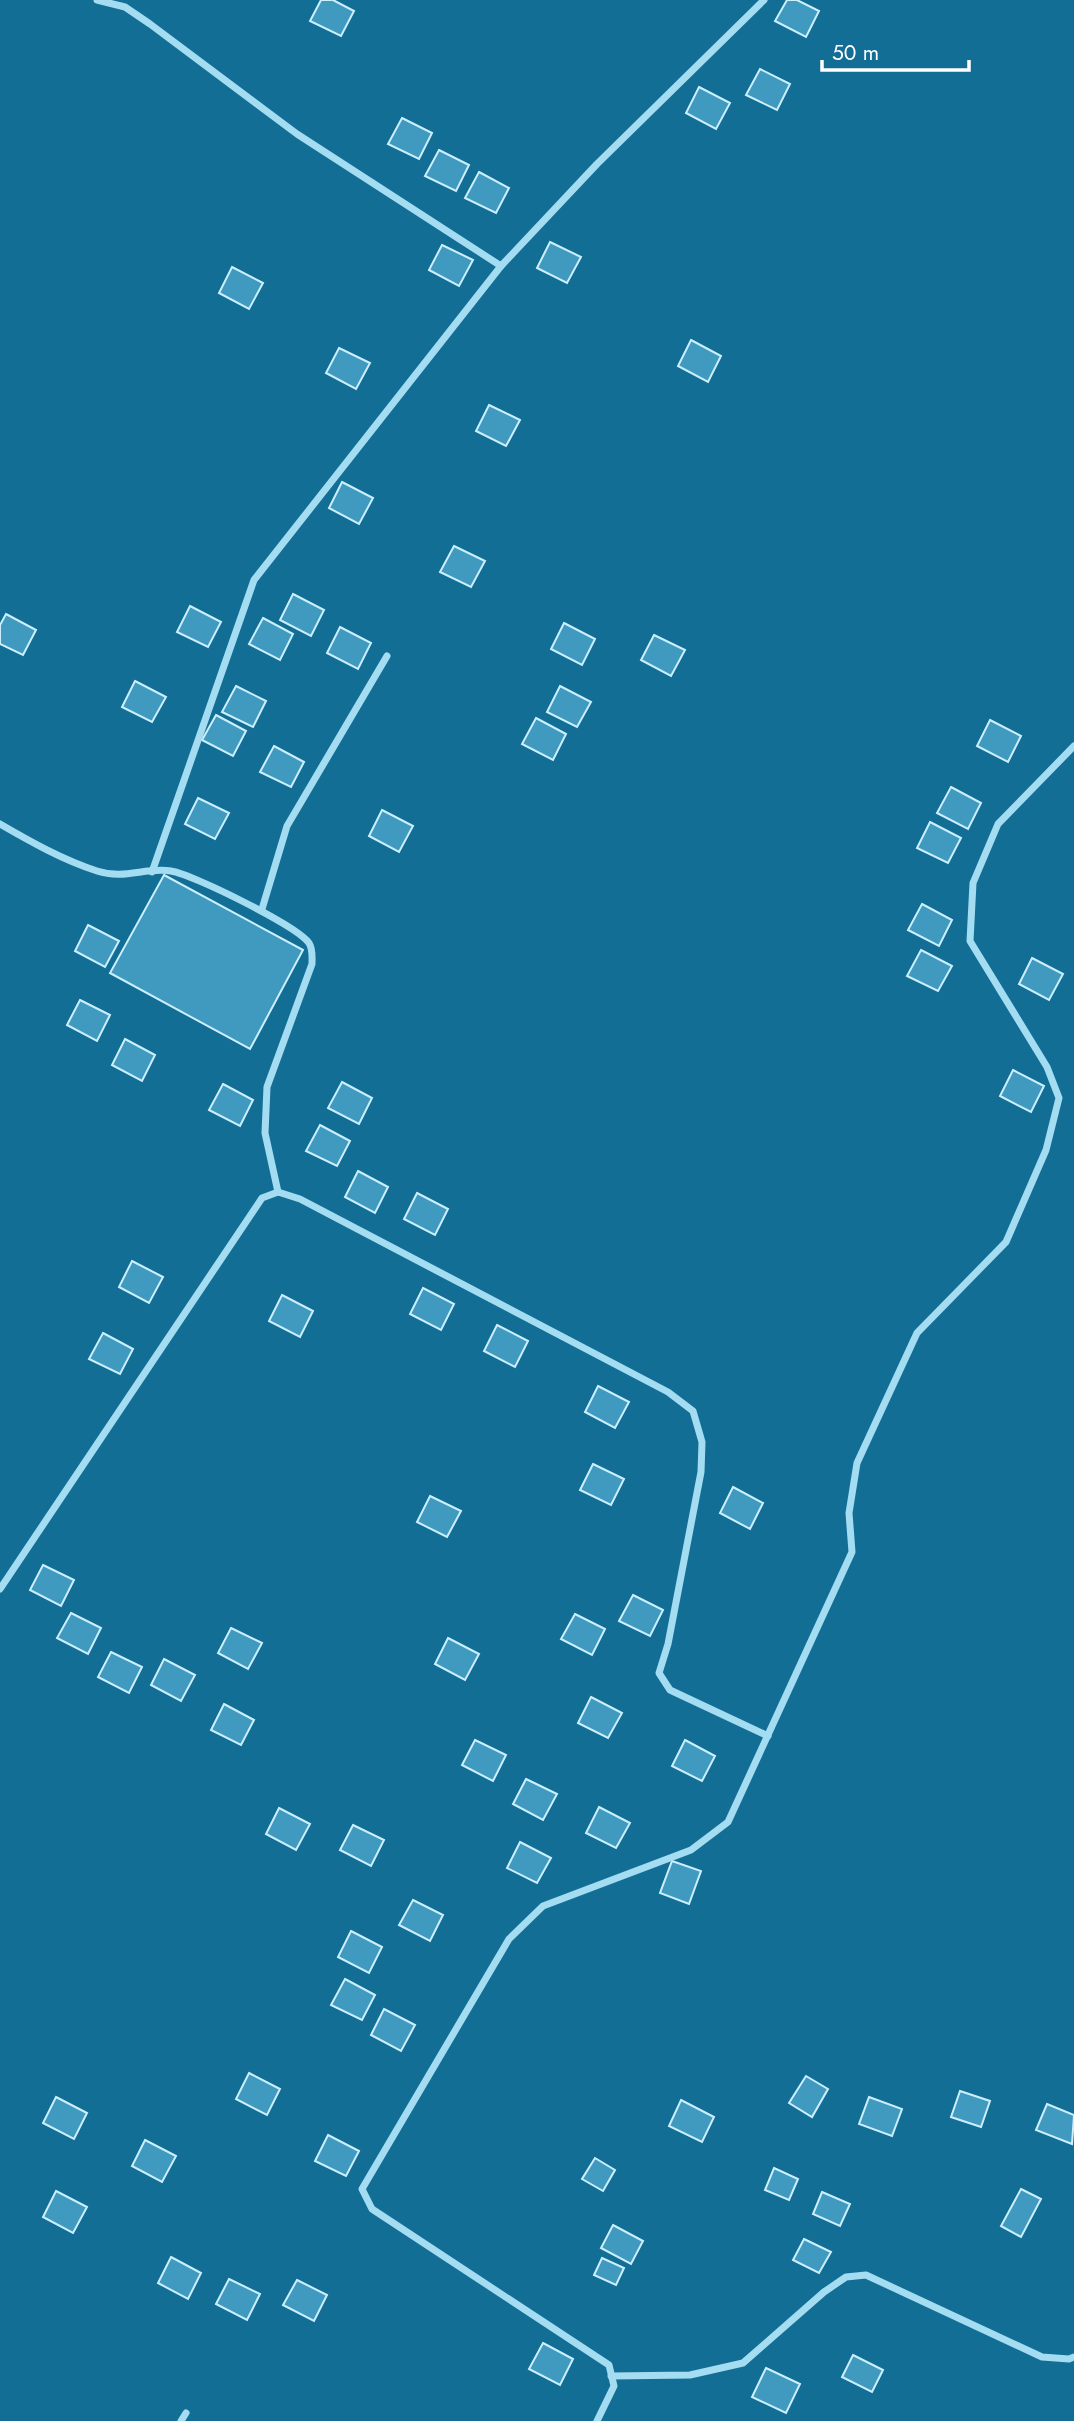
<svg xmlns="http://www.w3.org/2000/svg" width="1074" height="2421" font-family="Jost,sans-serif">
<rect width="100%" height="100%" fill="#136e96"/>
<g fill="#409abf" stroke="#cceffd" stroke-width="2">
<polygon points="321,0 333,0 354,11 341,36 310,21"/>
<polygon points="787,0 797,0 819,11 806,37 775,21"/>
<polygon points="760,69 790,84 777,110 746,95"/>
<polygon points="699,87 730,103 716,129 686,113"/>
<polygon points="402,118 432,133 419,159 388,144"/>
<polygon points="439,150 469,165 456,191 425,176"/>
<polygon points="479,172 509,188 496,213 465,198"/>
<polygon points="550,242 581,257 567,283 537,268"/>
<polygon points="442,245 473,260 459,286 429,270"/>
<polygon points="232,267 263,283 249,309 219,293"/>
<polygon points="691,340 721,356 708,382 678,366"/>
<polygon points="339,348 370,363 356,389 326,373"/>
<polygon points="489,405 520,420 506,446 476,431"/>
<polygon points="342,482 373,498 359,524 329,508"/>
<polygon points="454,546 485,561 471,587 440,572"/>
<polygon points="293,594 324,610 311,636 280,620"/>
<polygon points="190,606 221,622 208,647 177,632"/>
<polygon points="6,614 36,630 23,655 0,644 0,625"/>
<polygon points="263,618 293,634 280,660 249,644"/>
<polygon points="564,623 595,639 582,665 551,649"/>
<polygon points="340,627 371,643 358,669 327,653"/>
<polygon points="654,635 685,650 671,676 641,660"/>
<polygon points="135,681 166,697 152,722 122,707"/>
<polygon points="236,686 266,701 253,727 222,712"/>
<polygon points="560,686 591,702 577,727 547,712"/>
<polygon points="216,715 246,731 233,756 202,740"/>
<polygon points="536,718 566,734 553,760 522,744"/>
<polygon points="990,720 1021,736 1008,762 977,746"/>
<polygon points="274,746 304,762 291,787 260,772"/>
<polygon points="951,787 981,803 968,829 937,813"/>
<polygon points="198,798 229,813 215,839 185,824"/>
<polygon points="382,810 413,826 399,852 369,836"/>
<polygon points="930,822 961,838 948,863 917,848"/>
<polygon points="164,875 303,950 250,1049 110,973"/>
<polygon points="922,904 952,920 939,946 908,930"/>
<polygon points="88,925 119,941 105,967 75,951"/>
<polygon points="921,950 952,966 938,991 907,976"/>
<polygon points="1032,958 1063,974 1049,1000 1019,984"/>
<polygon points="80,1000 110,1015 97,1041 67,1025"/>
<polygon points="125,1039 155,1055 142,1081 112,1065"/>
<polygon points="1013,1070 1044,1086 1031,1112 1000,1096"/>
<polygon points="342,1082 372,1098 359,1124 328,1108"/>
<polygon points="223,1084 253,1100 240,1126 209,1110"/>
<polygon points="320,1125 350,1141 337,1166 306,1151"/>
<polygon points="358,1171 388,1187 375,1213 345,1197"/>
<polygon points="417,1193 448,1209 435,1235 404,1219"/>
<polygon points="132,1261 163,1277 149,1303 119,1287"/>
<polygon points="423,1288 454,1304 441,1330 410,1314"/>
<polygon points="282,1295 313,1311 300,1337 269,1321"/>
<polygon points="497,1325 528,1341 515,1367 484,1351"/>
<polygon points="103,1333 133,1349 120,1374 89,1359"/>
<polygon points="598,1386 629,1402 615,1428 585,1412"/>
<polygon points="593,1464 624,1479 611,1505 580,1490"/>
<polygon points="733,1487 763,1503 750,1529 720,1513"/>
<polygon points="430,1496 461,1511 447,1537 417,1522"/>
<polygon points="43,1565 74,1580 61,1606 30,1590"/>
<polygon points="633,1595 663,1610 650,1636 619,1621"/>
<polygon points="71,1613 101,1628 88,1654 57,1638"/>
<polygon points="575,1614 605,1629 592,1655 561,1639"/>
<polygon points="231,1628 262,1643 248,1669 218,1653"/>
<polygon points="448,1638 479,1654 465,1680 435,1664"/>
<polygon points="111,1652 142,1667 129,1693 98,1677"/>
<polygon points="164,1659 195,1675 181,1701 151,1685"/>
<polygon points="591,1697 622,1713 608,1738 578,1723"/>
<polygon points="224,1704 254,1720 241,1745 211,1730"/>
<polygon points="475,1740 506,1755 493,1781 462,1765"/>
<polygon points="685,1740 715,1756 702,1781 672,1766"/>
<polygon points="526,1779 557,1794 543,1820 513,1804"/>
<polygon points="599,1807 630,1823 616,1848 586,1833"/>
<polygon points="279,1808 310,1824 296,1850 266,1834"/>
<polygon points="353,1825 384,1840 371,1866 340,1850"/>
<polygon points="520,1842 551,1858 537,1883 507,1868"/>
<polygon points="672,1861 701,1871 689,1904 660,1893"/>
<polygon points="413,1900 443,1915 430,1941 399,1925"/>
<polygon points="351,1931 382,1947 369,1973 338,1957"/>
<polygon points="345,1979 375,1995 362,2020 331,2005"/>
<polygon points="384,2009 415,2025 401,2051 371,2035"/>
<polygon points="249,2073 280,2089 267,2115 236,2099"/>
<polygon points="806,2076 828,2089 812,2117 789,2103"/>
<polygon points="960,2091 990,2101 981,2127 951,2117"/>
<polygon points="56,2097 87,2113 74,2139 43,2123"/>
<polygon points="869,2097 902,2109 892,2136 859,2124"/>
<polygon points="681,2100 714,2117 702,2142 669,2126"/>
<polygon points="1047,2104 1074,2115 1072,2144 1036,2130"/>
<polygon points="328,2135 359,2151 346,2176 315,2161"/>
<polygon points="145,2140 176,2156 162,2182 132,2166"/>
<polygon points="595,2158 615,2170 603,2191 582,2179"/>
<polygon points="774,2168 798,2179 789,2200 765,2190"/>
<polygon points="1021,2189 1041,2199 1021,2237 1001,2226"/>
<polygon points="56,2191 87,2207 73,2233 43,2217"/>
<polygon points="822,2192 850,2204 840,2226 813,2214"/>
<polygon points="613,2225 643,2241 631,2264 601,2248"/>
<polygon points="804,2239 831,2252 819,2273 793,2260"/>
<polygon points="171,2257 201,2273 188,2299 158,2283"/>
<polygon points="602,2258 624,2268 616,2285 594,2275"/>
<polygon points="229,2279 260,2294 247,2320 216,2304"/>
<polygon points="297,2280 327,2295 314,2321 283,2305"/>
<polygon points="543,2343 573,2359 560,2385 529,2369"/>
<polygon points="853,2355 883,2370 872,2392 842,2377"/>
<polygon points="766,2368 800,2384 786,2413 752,2397"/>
</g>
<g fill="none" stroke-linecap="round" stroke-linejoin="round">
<g stroke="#a4dcf2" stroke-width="7">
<polyline points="97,0 125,7 150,24 297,134 501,266"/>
<path d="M0 824C31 842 63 860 97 871 125 880 145 867 171 871 192 874 297 926 309 943 313 949 312 957 312 964L267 1087 265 1133 278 1192"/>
<polyline points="152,872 254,580 501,266 597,164 764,0"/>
<polyline points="262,909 287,826 387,656"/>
<polyline points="0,1589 262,1198 278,1192 300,1199 668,1392 693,1411 702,1442 701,1472 668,1644 659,1673 670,1690 768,1736"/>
<polyline points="611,2376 690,2375 743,2363 824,2292 846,2277 866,2275 1042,2357 1069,2359 1074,2357"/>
<polyline points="181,2421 186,2413"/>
<polyline points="597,2421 614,2386 609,2365 372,2209 362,2189 509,1939 543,1906 691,1850 728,1822 852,1552 849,1513 857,1463 917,1333 1006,1242 1046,1150 1059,1098 1047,1067 970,941 973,883 998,824 1074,746"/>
</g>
</g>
<path d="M822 60v10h147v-10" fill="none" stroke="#ffffff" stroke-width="3.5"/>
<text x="832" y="60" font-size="21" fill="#ffffff" stroke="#136e96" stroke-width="5" paint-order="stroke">50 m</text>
</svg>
